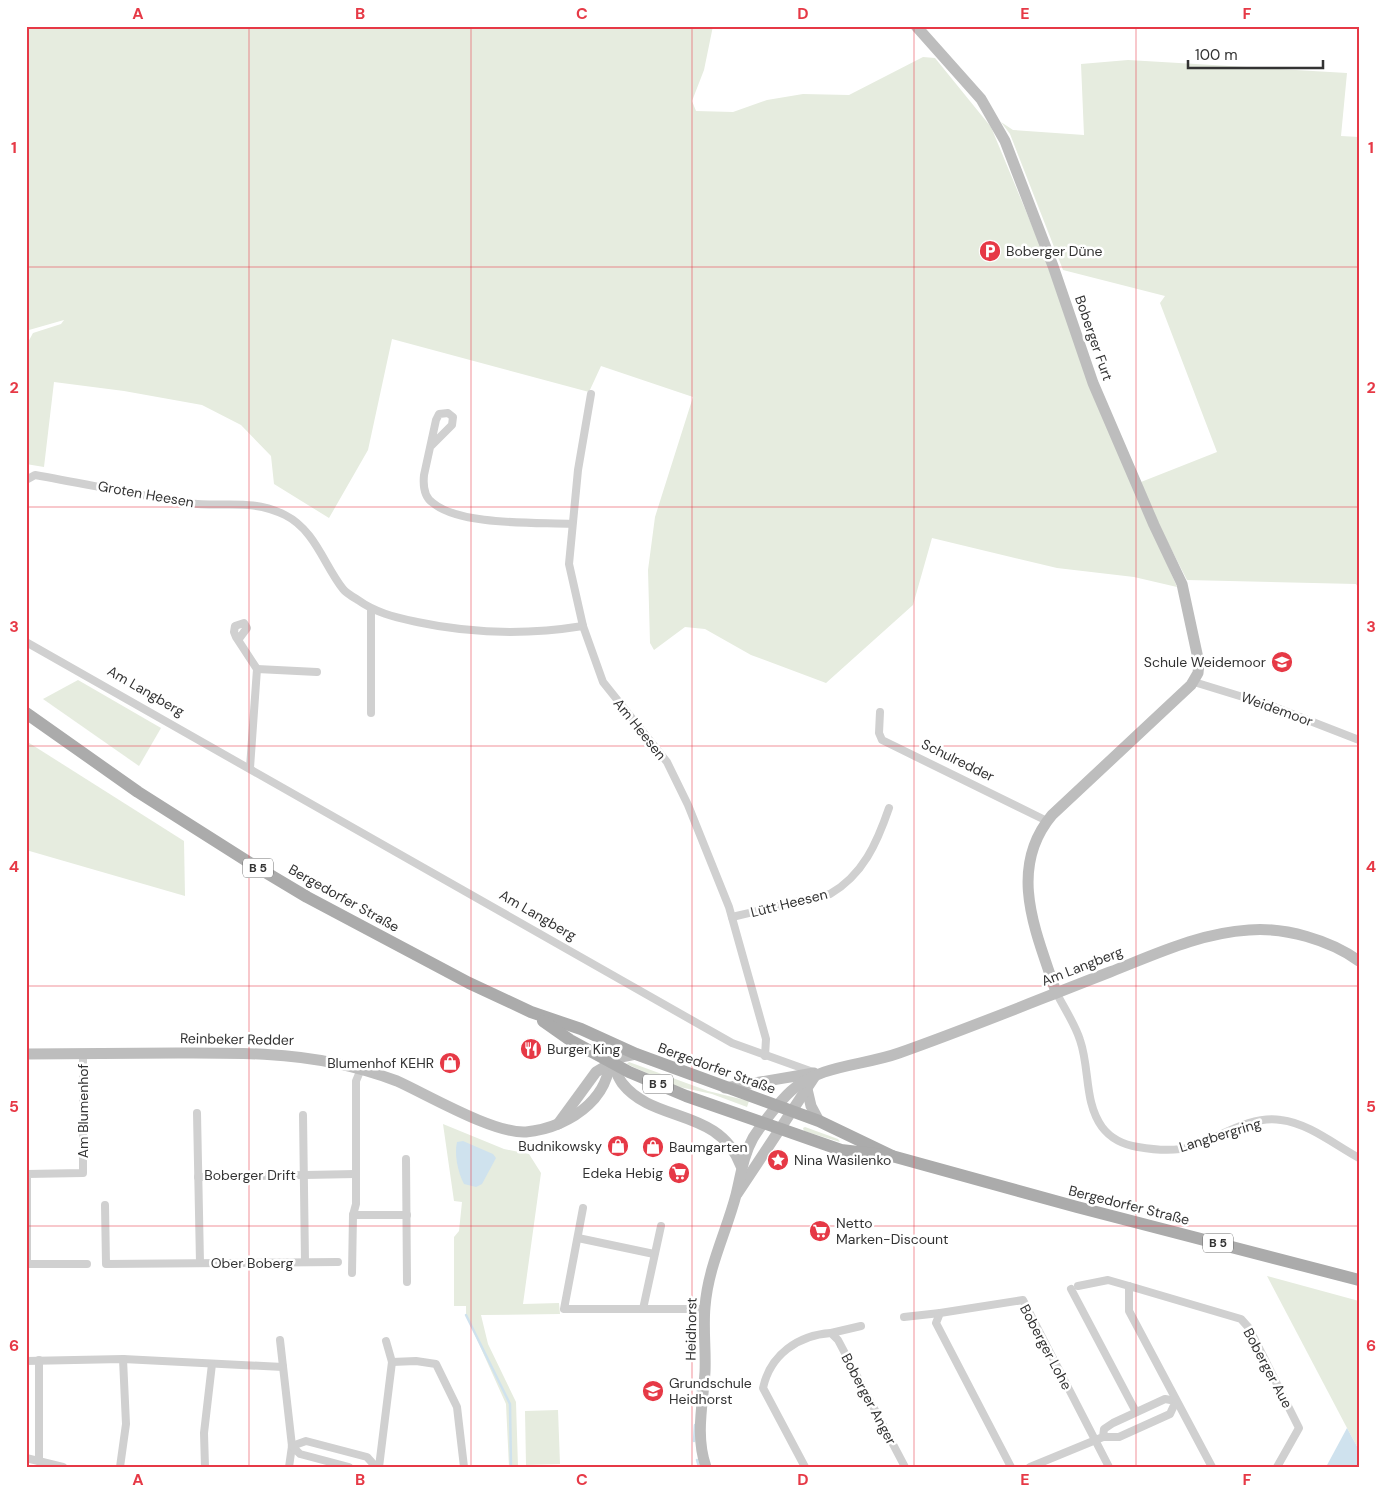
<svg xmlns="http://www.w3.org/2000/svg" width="1385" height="1493" font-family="'DM Sans',sans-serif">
<rect width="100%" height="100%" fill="#fff"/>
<g fill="#e6ecdf">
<polygon points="26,26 713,26 704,70 692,101 696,111 733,112 767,100 803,94 849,95 923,57 935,58 991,127 1042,250 1089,384 1177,587 1134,577 1057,568 932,538 913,605 826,683 751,655 705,629 685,627 654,650 650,643 648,570 655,517 693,397 601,366 589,392 392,339 368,450 329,518 274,484 271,456 241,425 202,405 124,391 54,382 44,467 26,464 26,346 33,333 61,324 64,320 29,330 26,336"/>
<polygon points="1128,60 1347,73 1341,136 1359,137 1359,589 1356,584 1187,580 1159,525 1141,482 1217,452 1160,303 1165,296 1063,270 1010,134 1001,122 1013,130 1084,135 1081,64"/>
<polygon points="78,680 161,728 139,766 43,699"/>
<polygon points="26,741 184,841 185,896 26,850"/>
<polygon points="629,1062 708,1091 749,1101 747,1107 712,1094 675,1086 627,1064"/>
<polygon points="443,1124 504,1149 529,1154 541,1173 523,1304 559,1303 560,1314 481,1315 488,1344 516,1402 518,1467 509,1467 506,1404 466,1315 466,1306 454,1306 454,1237 459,1231 462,1202 454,1201"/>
<polygon points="805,1127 838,1139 840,1142 804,1131 803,1128"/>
<polygon points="1267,1276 1359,1301 1359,1450 1347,1428"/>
<polygon points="558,1410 560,1464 526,1465 525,1411"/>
</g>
<g fill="#cfe2ee">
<path d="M463 1141 493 1154 496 1158 482 1184 476 1187 464 1184C458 1173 454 1154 457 1142Z"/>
<polygon points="1347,1428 1359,1450 1359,1467 1326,1467"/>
</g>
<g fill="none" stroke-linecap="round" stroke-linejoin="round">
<g stroke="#cfe2ee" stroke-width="2.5">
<polyline points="466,1315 510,1404 511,1467"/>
<polyline points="697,1400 698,1389"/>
<polyline points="694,1441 695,1425"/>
<polyline points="697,1460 699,1467"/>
</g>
<g stroke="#d0d0d0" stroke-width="8">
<polyline points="591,394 578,470 569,564 583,626 603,682 667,762 688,805 729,907 766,1039 765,1056"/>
<path d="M431 446 452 425 453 417 448 413 439 414 436 420 424 475C423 485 424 497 433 503 461 526 536 522 572 524"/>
<path d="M26 480 35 475C86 484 137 495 188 503 224 508 250 498 285 515 315 530 324 565 343 589 346 593 353 597 358 600 376 613 395 617 417 622 473 634 527 635 583 626"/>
<polyline points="371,609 371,713"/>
<polyline points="238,640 247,628 244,623 235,626 234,632 236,637 257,669 250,768"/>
<polyline points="26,642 732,1043 813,1072"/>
<polyline points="257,669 317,672"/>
<polyline points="1194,682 1269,705 1359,740"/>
<polyline points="880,712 879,733 882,740 1047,821"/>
<path d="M732 917 830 894C863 875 877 843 889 808"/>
<path d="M1056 992C1064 1008 1075 1024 1080 1040 1090 1069 1084 1102 1102 1127 1111 1139 1125 1145 1138 1147 1155 1150 1173 1152 1191 1147 1219 1138 1249 1115 1281 1120 1308 1123 1335 1145 1359 1158"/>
<polyline points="83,1053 83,1173 27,1174 27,1264 87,1264"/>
<polyline points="197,1113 200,1263"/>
<polyline points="303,1115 305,1262"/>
<polyline points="406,1159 407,1282"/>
<polyline points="198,1177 356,1174"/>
<polyline points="105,1205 106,1264 338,1262"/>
<polyline points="583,1208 564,1309 704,1309"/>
<polyline points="353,1215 407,1215"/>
<polyline points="578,1238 654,1254"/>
<polyline points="352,1273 353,1215 356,1204 356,1081 361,1069"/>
<polyline points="1078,1286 1108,1280 1129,1286"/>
<polyline points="1071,1289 1136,1412"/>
<polyline points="643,1309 661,1226"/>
<polyline points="904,1317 940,1313"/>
<polyline points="831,1333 861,1326"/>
<polyline points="280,1340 292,1446 289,1467"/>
<polyline points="26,1361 123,1359 283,1367"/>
<polyline points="392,1362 416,1361 436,1364 457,1407 464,1467"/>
<polyline points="26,1458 63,1467"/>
<polyline points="39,1461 39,1360"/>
<polyline points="120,1467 126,1424 123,1359"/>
<polyline points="205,1467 204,1433 212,1364"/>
<polyline points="349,1467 300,1454 292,1446 306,1441 367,1457 376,1467"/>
<polyline points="379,1467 392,1362 386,1341"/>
<path d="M805 1467 763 1388C770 1355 798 1335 831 1333L838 1340 905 1467"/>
<polyline points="1011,1467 936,1323 940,1313 1023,1300 1109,1467"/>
<polyline points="1030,1467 1103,1437 1119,1437 1170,1414 1176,1401 1165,1399 1113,1423 1104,1429 1103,1437"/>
<polyline points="1212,1467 1129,1311 1129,1286 1241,1319 1249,1328 1299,1428 1277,1467"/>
</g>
<g stroke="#bdbdbd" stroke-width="11">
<path d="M916 26 981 99 1005 141 1053 266 1093 383 1154 525 1182 584 1199 663 1198 673 1191 685 1052 815C1006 870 1037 934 1056 992"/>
<path d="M26 1054C77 1054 127 1053 177 1053 232 1053 285 1052 339 1064 358 1068 378 1074 397 1081 428 1095 494 1134 526 1132 571 1128 621 1093 607 1042"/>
<path d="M611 1063C615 1069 618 1077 622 1083 654 1124 719 1107 741 1166"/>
<polyline points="725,1088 814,1073"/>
<polyline points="807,1089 811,1106 819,1121"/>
<polyline points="558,1124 596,1072 621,1057 636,1054"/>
<polyline points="737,1194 815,1076"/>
<path d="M706 1467C695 1436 703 1403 705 1372 706 1350 703 1328 705 1307 708 1267 726 1233 736 1195 741 1175 743 1156 753 1138 761 1125 780 1101 791 1091 821 1064 863 1066 899 1053 970 1028 1040 999 1110 972 1156 954 1200 933 1249 930 1285 927 1330 940 1359 961"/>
</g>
<g stroke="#ababab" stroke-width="12">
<polyline points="26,713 138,792 250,863 307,897 469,983 531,1012 581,1029 636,1054 819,1121 892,1156"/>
<polyline points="543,1021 570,1040 629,1072 686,1096 841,1150 892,1156 1077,1207 1359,1280"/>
</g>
</g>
<path fill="none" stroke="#e63946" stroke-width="1" stroke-opacity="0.55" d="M249 26V1467M471 26V1467M692 26V1467M914 26V1467M1136 26V1467M26 267H1359M26 507H1359M26 746H1359M26 986H1359M26 1226H1359"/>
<defs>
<g id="parking-disc" transform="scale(1.125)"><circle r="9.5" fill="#e63946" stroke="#fff"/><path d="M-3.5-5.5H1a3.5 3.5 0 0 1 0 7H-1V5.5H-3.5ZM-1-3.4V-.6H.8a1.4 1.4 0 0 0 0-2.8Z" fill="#fff"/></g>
<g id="school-disc" transform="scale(1.125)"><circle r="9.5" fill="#e63946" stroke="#fff"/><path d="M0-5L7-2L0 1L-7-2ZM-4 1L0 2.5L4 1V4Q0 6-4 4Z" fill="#fff"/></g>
<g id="restaurant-disc" transform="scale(1.125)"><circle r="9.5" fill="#e63946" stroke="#fff"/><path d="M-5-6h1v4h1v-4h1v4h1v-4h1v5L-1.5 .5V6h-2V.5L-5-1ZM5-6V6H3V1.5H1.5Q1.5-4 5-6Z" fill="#fff"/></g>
<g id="shop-disc" transform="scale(1.125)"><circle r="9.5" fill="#e63946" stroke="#fff"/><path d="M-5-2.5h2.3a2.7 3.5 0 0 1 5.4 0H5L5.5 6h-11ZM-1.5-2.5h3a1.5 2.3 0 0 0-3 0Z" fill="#fff"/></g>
<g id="sight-disc" transform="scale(1.125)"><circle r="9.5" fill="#e63946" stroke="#fff"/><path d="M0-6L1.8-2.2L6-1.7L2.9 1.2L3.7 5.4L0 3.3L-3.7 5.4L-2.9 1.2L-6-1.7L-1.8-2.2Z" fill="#fff"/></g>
<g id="supermarket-disc" transform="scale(1.125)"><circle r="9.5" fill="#e63946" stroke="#fff"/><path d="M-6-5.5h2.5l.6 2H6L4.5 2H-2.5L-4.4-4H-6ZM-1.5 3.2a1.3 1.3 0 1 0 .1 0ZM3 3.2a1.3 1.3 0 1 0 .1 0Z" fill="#fff"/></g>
</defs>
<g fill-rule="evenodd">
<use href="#parking-disc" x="990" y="251"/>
<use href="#school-disc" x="1282" y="662"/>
<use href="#restaurant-disc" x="531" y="1049"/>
<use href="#shop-disc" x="450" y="1063"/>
<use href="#shop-disc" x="618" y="1146"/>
<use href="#shop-disc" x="653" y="1147"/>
<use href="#sight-disc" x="778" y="1160"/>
<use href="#supermarket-disc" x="679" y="1173"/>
<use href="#supermarket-disc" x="820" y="1231"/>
<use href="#school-disc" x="653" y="1391"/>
</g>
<g text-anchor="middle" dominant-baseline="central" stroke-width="5" stroke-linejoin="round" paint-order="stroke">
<g fill="#fff" stroke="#707070" stroke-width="1">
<rect x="243" y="858.5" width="30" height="19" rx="4"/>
<rect x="643" y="1074.5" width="30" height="19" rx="4"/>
<rect x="1203" y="1233.5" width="30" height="19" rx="4"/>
</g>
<g font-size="12" font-weight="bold" fill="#333">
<text x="258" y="868">B 5</text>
<text x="658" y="1084">B 5</text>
<text x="1218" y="1243">B 5</text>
</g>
<g font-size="14" fill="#333" stroke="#fff" text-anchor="start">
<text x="1006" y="251">Boberger Düne</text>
<text x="1266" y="662" text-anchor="end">Schule Weidemoor</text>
<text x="547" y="1049">Burger King</text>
<text x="434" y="1063" text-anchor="end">Blumenhof KEHR</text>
<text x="602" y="1146" text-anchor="end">Budnikowsky</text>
<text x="669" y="1147">Baumgarten</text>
<text x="794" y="1160">Nina Wasilenko</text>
<text x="663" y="1173" text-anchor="end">Edeka Hebig</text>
<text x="836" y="1223">Netto<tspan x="836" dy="16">Marken-Discount</tspan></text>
<text x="669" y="1383">Grundschule<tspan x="669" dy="16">Heidhorst</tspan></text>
</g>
<g font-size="14" fill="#333" stroke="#fff">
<text transform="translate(1094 338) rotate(71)">Boberger Furt</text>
<text transform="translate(146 494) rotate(10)">Groten Heesen</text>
<text transform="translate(146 691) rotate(30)">Am Langberg</text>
<text transform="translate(1277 709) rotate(20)">Weidemoor</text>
<text transform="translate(640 729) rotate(51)">Am Heesen</text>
<text transform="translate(958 760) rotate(26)">Schulredder</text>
<text transform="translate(344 898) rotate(29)">Bergedorfer Straße</text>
<text transform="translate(789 903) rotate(-14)">Lütt Heesen</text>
<text transform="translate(538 915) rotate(30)">Am Langberg</text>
<text transform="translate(1082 966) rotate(-21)">Am Langberg</text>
<text transform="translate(237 1039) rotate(1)">Reinbeker Redder</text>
<text transform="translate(717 1068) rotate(20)">Bergedorfer Straße</text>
<text transform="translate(83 1111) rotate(-90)">Am Blumenhof</text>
<text transform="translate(1220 1135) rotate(-17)">Langbergring</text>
<text x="250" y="1175">Boberger Drift</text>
<text transform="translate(1129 1205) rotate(14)">Bergedorfer Straße</text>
<text x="252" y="1263">Ober Boberg</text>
<text transform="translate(691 1329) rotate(-89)">Heidhorst</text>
<text transform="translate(1046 1347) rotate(62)">Boberger Lohe</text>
<text transform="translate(1268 1368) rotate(62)">Boberger Aue</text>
<text transform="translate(869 1399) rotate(62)">Boberger Anger</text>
</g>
</g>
<rect width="1385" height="1493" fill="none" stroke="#ffffff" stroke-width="55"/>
<path d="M1188 60v8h135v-8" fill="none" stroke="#333333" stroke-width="2.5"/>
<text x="1195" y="60" font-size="15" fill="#333333" stroke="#ffffff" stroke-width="4" paint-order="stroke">100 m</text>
<rect x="28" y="28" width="1330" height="1438" fill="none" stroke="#e63946" stroke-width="2"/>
<g font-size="16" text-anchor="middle" font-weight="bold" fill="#e63946">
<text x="138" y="19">A</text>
<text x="360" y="19">B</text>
<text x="582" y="19">C</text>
<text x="803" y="19">D</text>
<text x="1025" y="19">E</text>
<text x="1247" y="19">F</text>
<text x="14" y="153">1</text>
<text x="1371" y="153">1</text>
<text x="14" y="393">2</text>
<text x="1371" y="393">2</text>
<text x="14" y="632">3</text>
<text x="1371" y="632">3</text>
<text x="14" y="872">4</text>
<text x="1371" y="872">4</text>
<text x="14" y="1112">5</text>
<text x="1371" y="1112">5</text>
<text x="14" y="1351">6</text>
<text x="1371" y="1351">6</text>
<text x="138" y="1485">A</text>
<text x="360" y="1485">B</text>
<text x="582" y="1485">C</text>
<text x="803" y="1485">D</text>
<text x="1025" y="1485">E</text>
<text x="1247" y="1485">F</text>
</g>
</svg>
